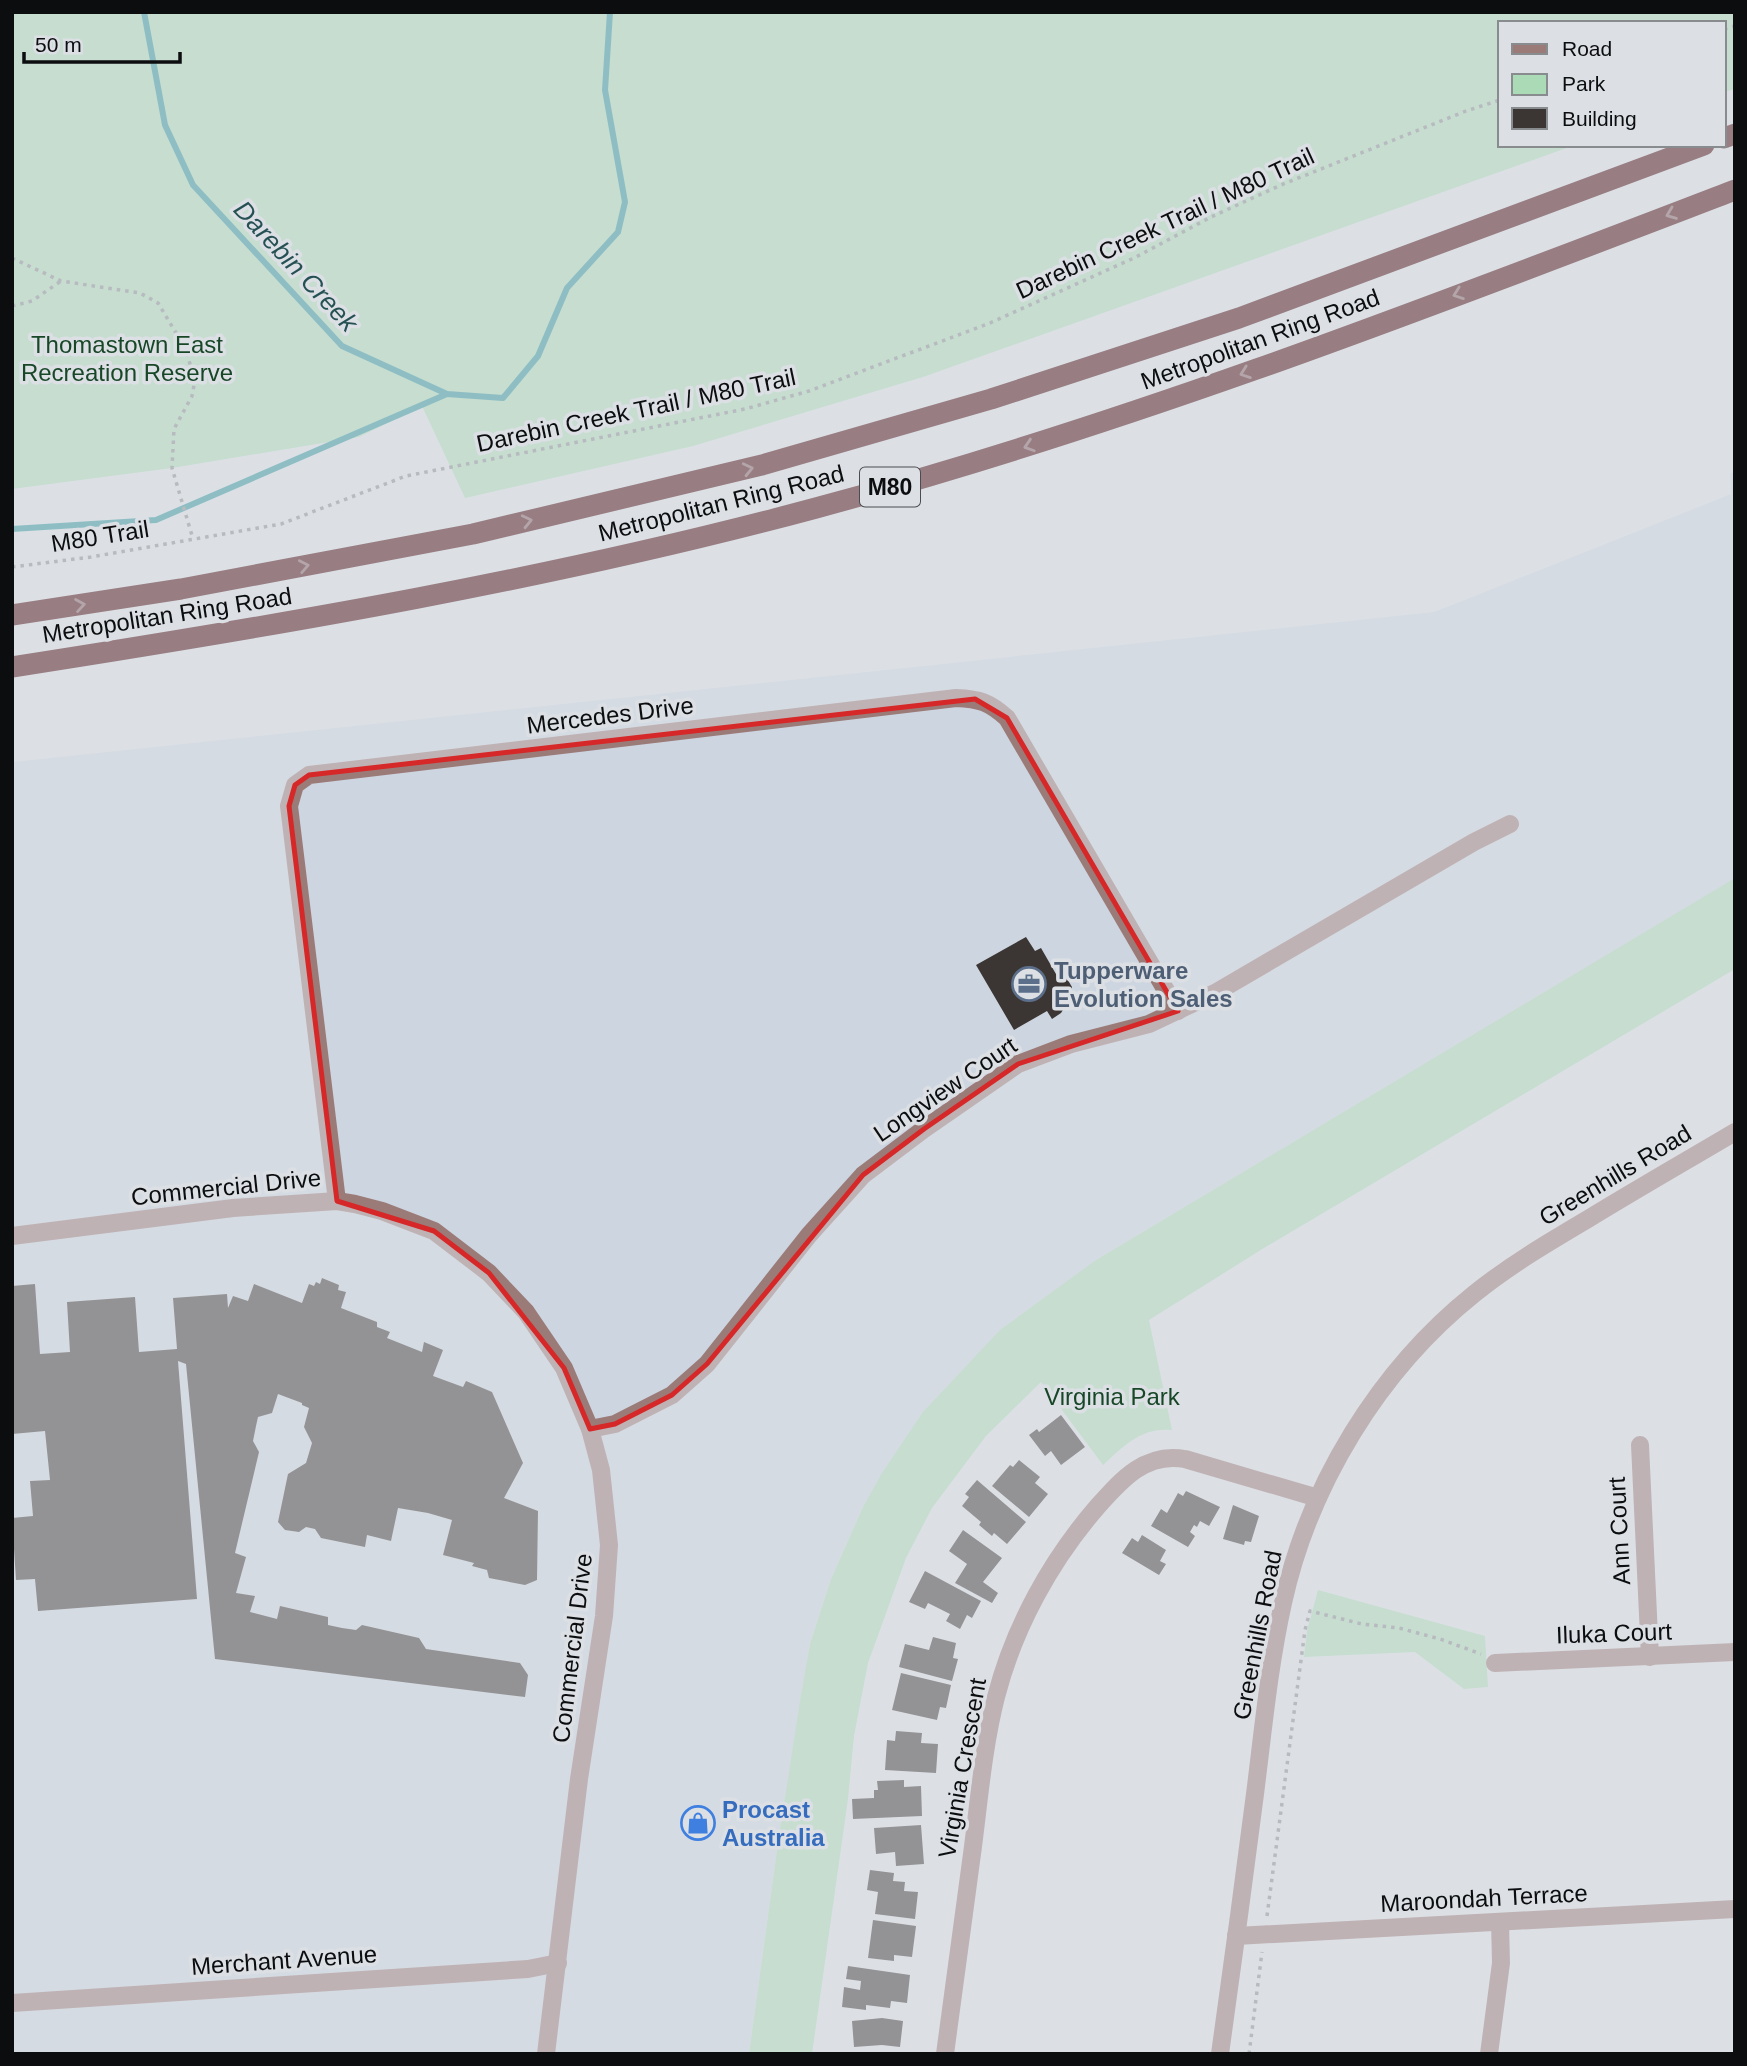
<svg xmlns="http://www.w3.org/2000/svg" width="1747" height="2066" font-family="Arial,sans-serif">
<rect width="100%" height="100%" fill="#dce0e5"/>
<polygon fill="#cdd5e0" points="1735,472 1735,879 1096,1260 863,1507 831,1579 810,1644 779,1836 749,2054 12,2054 12,762 1434,612 1731,494 1730,473"/>
<g fill="#aadab6">
<polygon points="12,12 1735,12 1735,89 1724,92 1724,23 1500,23 1500,145 1575,145 923,377 693,446 465,498 422,406 359,437 172,468 12,489"/>
<path d="M1735 878V969L1264 1248 1149 1320 1172 1430C1141 1427 1124 1446 1103 1465L1041 1382 986 1436 932 1508 906 1558 868 1663 854 1736 848 1799 812 2054H749L779 1836 800 1701 810 1644 831 1579 863 1507 882 1473 923 1412 1000 1330 1096 1260Z"/>
<polygon points="1318,1590 1485,1636 1488,1687 1464,1689 1415,1652 1304,1657 1307,1631"/>
</g>
<g fill="none" stroke-linecap="round" stroke-linejoin="round">
<g stroke="#2f959a" stroke-width="6">
<polyline points="144,12 165,125 193,185 342,346 447,394 503,398 538,356 567,288 618,232 625,202 605,90 610,12"/>
<polyline points="12,529 156,520 447,394"/>
</g>
</g>
<g fill="#3b3633">
<polygon points="1026,937 1035,951 1041,948 1060,981 1066,977 1072,987 1070,999 1061,1013 1052,1019 1047,1011 1014,1030 976,965"/>
<polygon points="322,1278 339,1285 338,1290 346,1292 341,1308 377,1322 377,1327 390,1332 387,1338 422,1352 424,1342 443,1350 433,1376 463,1387 466,1381 492,1392 523,1463 504,1498 538,1511 537,1580 525,1585 489,1578 487,1570 472,1566 474,1563 443,1555 452,1520 428,1513 398,1508 391,1541 367,1535 365,1547 321,1538 315,1529 306,1527 299,1532 285,1530 278,1522 288,1474 306,1463 312,1443 304,1427 309,1408 302,1405 302,1403 278,1394 272,1413 258,1417 256,1426 253,1441 259,1452 235,1553 246,1557 236,1593 255,1596 250,1612 277,1619 280,1606 328,1617 328,1625 342,1628 356,1630 362,1625 419,1638 426,1649 520,1663 528,1675 525,1697 215,1659 186,1364 178,1361 197,1599 38,1611 35,1579 16,1580 12,1518 33,1516 30,1481 50,1480 45,1431 12,1434 12,1286 35,1284 40,1354 70,1352 67,1302 135,1297 139,1352 177,1349 173,1298 227,1294 228,1308 233,1296 248,1301 254,1284 302,1303 309,1284 314,1286 316,1282 320,1284"/>
<polygon points="1061,1415 1085,1447 1061,1465 1051,1451 1045,1456 1029,1435 1037,1429 1039,1432"/>
<polygon points="1019,1460 1040,1477 1035,1483 1048,1494 1029,1517 992,1486 1010,1465 1013,1467"/>
<polygon points="977,1480 1026,1522 1007,1544 994,1533 992,1536 979,1525 981,1522 962,1506 969,1497 965,1494"/>
<polygon points="1186,1491 1220,1507 1209,1526 1200,1521 1197,1527 1194,1525 1190,1532 1195,1536 1188,1547 1151,1526 1161,1509 1167,1513 1178,1493 1183,1496"/>
<polygon points="1233,1505 1259,1516 1251,1542 1245,1541 1244,1545 1223,1539"/>
<polygon points="963,1530 1002,1558 983,1582 998,1593 992,1603 955,1583 967,1564 949,1551"/>
<polygon points="1142,1535 1166,1550 1160,1561 1166,1564 1159,1575 1122,1553 1132,1538 1138,1542"/>
<polygon points="925,1571 981,1601 972,1618 967,1615 960,1629 946,1621 950,1614 928,1603 925,1609 909,1602"/>
<polygon points="933,1637 956,1643 953,1658 958,1659 952,1681 899,1667 905,1644 929,1650"/>
<polygon points="901,1673 951,1685 946,1708 940,1707 937,1720 892,1710"/>
<polygon points="896,1731 922,1733 921,1743 938,1744 936,1773 885,1770 887,1740 895,1741"/>
<polygon points="904,1780 904,1787 921,1786 922,1816 853,1819 852,1799 874,1798 874,1790 878,1790 877,1781"/>
<polygon points="921,1825 924,1864 896,1866 895,1852 876,1854 874,1828"/>
<polygon points="870,1870 894,1873 893,1881 905,1882 904,1891 918,1892 915,1919 875,1914 878,1892 867,1890"/>
<polygon points="873,1920 916,1926 912,1957 894,1955 894,1961 868,1958"/>
<polygon points="848,1966 910,1975 907,2003 891,2001 890,2008 866,2005 866,2010 842,2007 844,1987 860,1990 861,1981 846,1979"/>
<polygon points="882,2018 903,2021 900,2047 882,2045 854,2047 852,2021"/>
</g>
<g fill="none" stroke-linecap="round" stroke-linejoin="round">
<g stroke="#8a8d91" stroke-width="3.5" stroke-dasharray="3.5 5" stroke-linecap="butt">
<polyline points="1724,29 1735,26"/>
<polyline points="12,258 61,281 140,293 158,303 185,348 195,380 192,396 174,429 172,468 193,539"/>
<polyline points="12,306 32,301 61,281"/>
<polyline points="12,567 91,557 281,524 406,476 745,409 809,391 990,323 1134,258 1211,217 1281,185 1466,111 1500,100"/>
<polyline points="1267,1916 1305,1630 1310,1611 1362,1624 1399,1628 1440,1639 1481,1654"/>
<polyline points="1249,2054 1262,1952"/>
</g>
<g stroke="#9b7b78" stroke-width="18">
<path d="M337 1201 289 806 295 785 309 775 956 698C980 699 989 702 1007 718L1178 1011"/>
<polyline points="12,1236 233,1208 337,1201 355,1204 382,1211 434,1231 489,1273 526,1312 564,1368 590,1429 601,1470 609,1545 604,1616 579,1779 546,2054"/>
<polyline points="590,1429 615,1424 672,1395 707,1364 809,1235 863,1175 924,1129 1018,1064 1071,1044 1149,1024 1215,993 1474,842 1510,824"/>
<polyline points="1640,1445 1650,1657"/>
<polyline points="1495,1663 1735,1652"/>
<polyline points="1236,1936 1735,1909"/>
<polyline points="12,2003 528,1969 558,1963"/>
<path d="M945 2054C954 1987 963 1920 972 1854 979 1802 983 1748 996 1697 1014 1627 1051 1560 1098 1506 1122 1479 1146 1452 1185 1459L1318 1498"/>
<path d="M1220 2054C1232 1967 1244 1881 1255 1794 1263 1731 1269 1666 1283 1603 1309 1485 1379 1370 1474 1294 1510 1265 1549 1242 1588 1219 1637 1189 1686 1161 1735 1132"/>
<polyline points="1489,2054 1501,1963 1500,1922"/>
</g>
<g stroke="#45080b" stroke-width="21">
<polyline points="1724,138 1735,134"/>
<polyline points="12,615 181,589 473,534 762,465 991,399 1239,318 1704,145"/>
<path d="M12 667C282 625 552 579 816 508 1129 424 1432 306 1735 190"/>
</g>
</g>
<defs><path id="oneway-chevron" d="M-2-3.5L2.5 0L-2 3.5" fill="none" stroke-width="1.6" stroke-linecap="round" stroke-linejoin="round" transform="scale(1.75)"/></defs>
<g stroke="#815e62">
<use href="#oneway-chevron" transform="translate(1671 214) rotate(159)"/>
<use href="#oneway-chevron" transform="translate(1458 294) rotate(160)"/>
<use href="#oneway-chevron" transform="translate(1245 373) rotate(160)"/>
<use href="#oneway-chevron" transform="translate(1029 446) rotate(162)"/>
<use href="#oneway-chevron" transform="translate(748 469) rotate(-13)"/>
<use href="#oneway-chevron" transform="translate(527 521) rotate(-13)"/>
<use href="#oneway-chevron" transform="translate(304 566) rotate(-11)"/>
<use href="#oneway-chevron" transform="translate(80 605) rotate(-9)"/>
</g>
<path d="M0 0H1747V2066H0ZM975 699 1007 718 1178 1011 1018 1064 924 1129 863 1175 707 1364 672 1395 615 1424 590 1429 564 1368 489 1273 434 1231 337 1201 289 806 295 785 309 775Z" fill="#dce0e5" fill-opacity=".55" fill-rule="evenodd"/>
<path fill="none" stroke="#d62828" stroke-width="5" stroke-linejoin="round" d="M975 699 1007 718 1178 1011 1018 1064 924 1129 863 1175 707 1364 672 1395 615 1424 590 1429 564 1368 489 1273 434 1231 337 1201 289 806 295 785 309 775Z"/>
<defs>
<g id="office-ring" transform="scale(1.75)"><circle r="9.5" fill="#dce0e5" stroke="#5c6f8a" stroke-width="1.5"/><path d="M-6-3h4V-5.5h4V-3h4V5H-6ZM-1-4.5V-3h2v-1.5ZM-6 0V1H6V0Z" fill="#5c6f8a"/></g>
<g id="shop-ring" transform="scale(1.75)"><circle r="9.5" fill="#dce0e5" stroke="#3f7fe0" stroke-width="1.5"/><path d="M-5-2.5h2.3a2.7 3.5 0 0 1 5.4 0H5L5.5 6h-11ZM-1.5-2.5h3a1.5 2.3 0 0 0-3 0Z" fill="#3f7fe0"/></g>
</defs>
<g fill-rule="evenodd">
<use href="#office-ring" x="1029" y="984"/>
<use href="#shop-ring" x="698" y="1823"/>
</g>
<g text-anchor="middle" dominant-baseline="central" stroke-width="7" stroke-linejoin="round" paint-order="stroke">
<rect fill="#dce0e5" stroke="#4a4c4f" stroke-width="2" x="860" y="467.5" width="60" height="39" rx="5"/>
<g font-size="23" font-weight="bold" fill="#0c0d0f">
<text x="890" y="487">M80</text>
</g>
<g font-size="24" fill="#0c0d0f" stroke="#dce0e5">
<text transform="translate(1165 223) rotate(-25)">Darebin Creek Trail / M80 Trail</text>
<text transform="translate(1260 339) rotate(-20)">Metropolitan Ring Road</text>
<text transform="translate(636 410) rotate(-12)">Darebin Creek Trail / M80 Trail</text>
<text transform="translate(721 503) rotate(-14)">Metropolitan Ring Road</text>
<text transform="translate(100 536) rotate(-9)">M80 Trail</text>
<text transform="translate(167 615) rotate(-9)">Metropolitan Ring Road</text>
<text transform="translate(610 715) rotate(-7)">Mercedes Drive</text>
<text transform="translate(945 1089) rotate(-34)">Longview Court</text>
<text transform="translate(1615 1175) rotate(-31)">Greenhills Road</text>
<text transform="translate(226 1187) rotate(-6)">Commercial Drive</text>
<text transform="translate(1619 1531) rotate(-93)">Ann Court</text>
<text transform="translate(1614 1633) rotate(-2)">Iluka Court</text>
<text transform="translate(1257 1635) rotate(-79)">Greenhills Road</text>
<text transform="translate(572 1648) rotate(-83)">Commercial Drive</text>
<text transform="translate(962 1768) rotate(-80)">Virginia Crescent</text>
<text transform="translate(1484 1898) rotate(-3)">Maroondah Terrace</text>
<text transform="translate(284 1960) rotate(-4)">Merchant Avenue</text>
</g>
<g font-size="24" fill="#184728" stroke="#dce0e5">
<text x="127" y="344">Thomastown East<tspan x="127" dy="28">Recreation Reserve</tspan></text>
<text x="1112" y="1396">Virginia Park</text>
</g>
<g font-size="24" font-weight="bold" fill="#4e5e75" stroke="#dce0e5" text-anchor="start">
<text x="1054" y="970">Tupperware<tspan x="1054" dy="28">Evolution Sales</tspan></text>
</g>
<g font-size="24" font-weight="bold" fill="#366cbe" stroke="#dce0e5" text-anchor="start">
<text x="722" y="1809">Procast<tspan x="722" dy="28">Australia</tspan></text>
</g>
<g font-size="26" font-style="italic" fill="#265154" stroke="#dce0e5">
<text transform="translate(296 266) rotate(47)">Darebin Creek</text>
</g>
</g>
<rect width="1747" height="2066" fill="none" stroke="#0c0d0f" stroke-width="28"/>
<rect x="1498" y="21" width="228" height="126" fill="#dce0e5" stroke="#898c8f" stroke-width="2"/>
<rect x="1512" y="44" width="35" height="10" fill="#9b7b78" stroke="#898c8f" stroke-width="2"/>
<text x="1562" y="56" font-size="21" fill="#0c0d0f">Road</text>
<rect x="1512" y="74" width="35" height="21" fill="#aadab6" stroke="#898c8f" stroke-width="2"/>
<text x="1562" y="91" font-size="21" fill="#0c0d0f">Park</text>
<rect x="1512" y="108" width="35" height="21" fill="#3b3633" stroke="#898c8f" stroke-width="2"/>
<text x="1562" y="126" font-size="21" fill="#0c0d0f">Building</text>
<path d="M24 52v10h156v-10" fill="none" stroke="#0c0d0f" stroke-width="3.5"/>
<text x="35" y="52" font-size="21" fill="#0c0d0f" stroke="#dce0e5" stroke-width="5" paint-order="stroke">50 m</text>
</svg>
